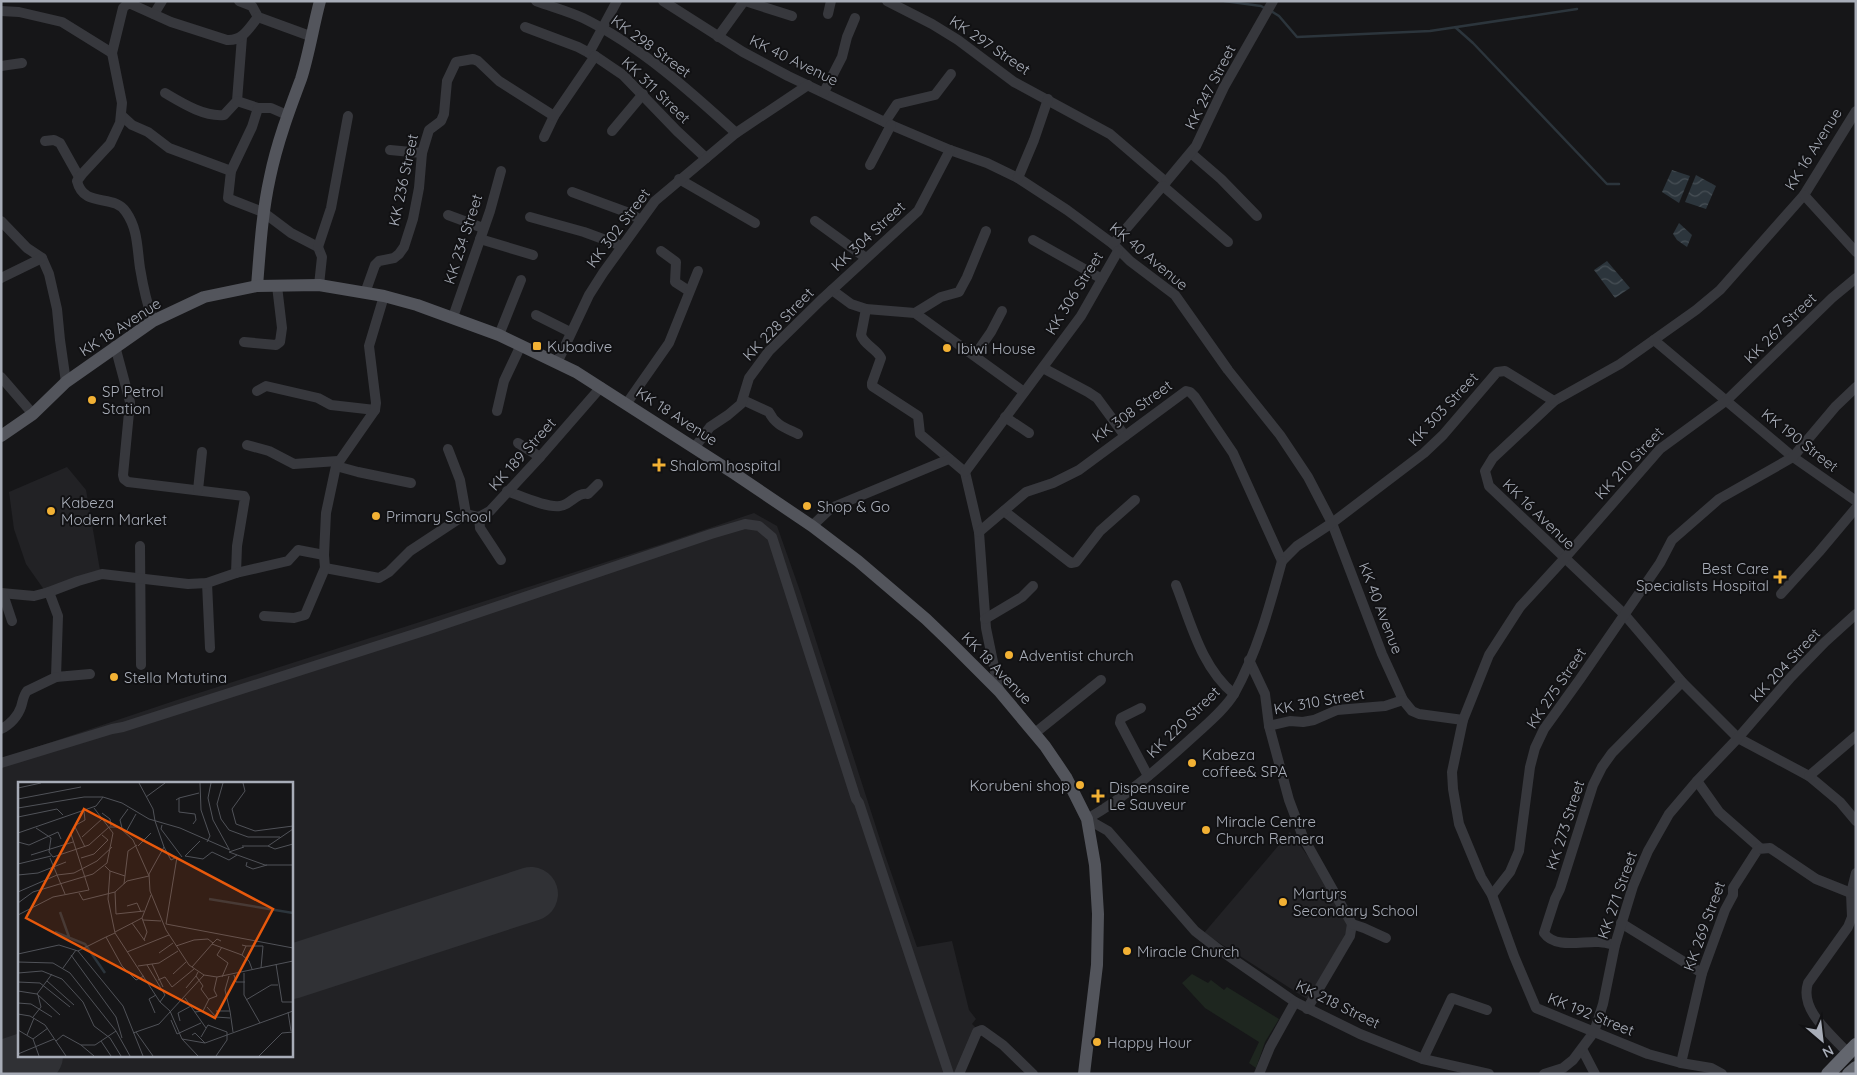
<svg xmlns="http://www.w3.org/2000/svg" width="1857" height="1075" font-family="Quicksand,sans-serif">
<defs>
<pattern id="water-waves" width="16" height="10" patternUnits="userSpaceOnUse" patternTransform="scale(1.25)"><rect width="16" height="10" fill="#2c353c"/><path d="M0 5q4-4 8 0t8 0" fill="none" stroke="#485056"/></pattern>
</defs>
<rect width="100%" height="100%" fill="#161618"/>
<g fill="#222225" fill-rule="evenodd">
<polygon points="67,467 86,490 100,570 45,591 26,564 14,529 9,492"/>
<path d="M754 513 777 526 800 591 885 855 917 947 952 941 969 1010 976 1019 972 1024 976 1028 954 1074H1V759L177 700 662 544ZM19 784H291V1056H19Z"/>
<polygon points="1290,832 1324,878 1349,927 1310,1001 1204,933"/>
</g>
<polygon fill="#1e261f" points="1192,974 1208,983 1211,980 1224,990 1227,987 1279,1019 1265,1042 1256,1068 1249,1063 1259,1042 1205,1008 1182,983"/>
<g fill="url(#water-waves)">
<polygon points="1672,170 1690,176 1679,203 1662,192"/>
<polygon points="1696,175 1716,186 1706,209 1685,202"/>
<polygon points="1679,223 1692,235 1687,247 1677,240 1673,234"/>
<polygon points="1607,261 1630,288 1615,298 1594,270"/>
</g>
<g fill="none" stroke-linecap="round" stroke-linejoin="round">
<g stroke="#2c353c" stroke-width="2.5">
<polyline points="1224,1 1261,6 1266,9"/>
<polyline points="1271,11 1279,16 1297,37 1430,31 1577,9"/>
<polyline points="1455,27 1473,43 1607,184 1619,184"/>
</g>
<g stroke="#303135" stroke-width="54">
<polyline points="291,972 531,894"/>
<polyline points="1,1068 36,1056"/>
</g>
<g stroke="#37383d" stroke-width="10">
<polyline points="239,1 252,6 258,17 310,36"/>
<path d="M536 1C552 7 568 11 583 18 640 46 690 91 736 133"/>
<polyline points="663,1 743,52 788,76 891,125 950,150 987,163 1018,178 1067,210 1113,244 1130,261 1175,295 1228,370 1280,435 1308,477 1332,523 1382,654 1403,700 1412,711 1419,714 1463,720"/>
<polyline points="745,1 792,16"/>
<polyline points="887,1 932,24 958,40 1014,82 1110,134 1166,182 1113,244"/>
<polyline points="1,11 19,12 62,22 112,53"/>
<polyline points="154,14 162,1"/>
<polyline points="828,14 831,1"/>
<polyline points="525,27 578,47 595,56 623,75 677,131 706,158"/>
<polyline points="718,37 744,1"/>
<polyline points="589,53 617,1"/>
<polyline points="1,66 22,63"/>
<polyline points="824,92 842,57 847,37 855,18"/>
<path d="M165 93C182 103 204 117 224 115L237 101 242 37"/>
<polyline points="237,101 258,108"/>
<polyline points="1856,111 1804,195 1720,290 1696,310 1620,364 1554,401 1493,458 1485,471 1489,486 1624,614 1682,682 1738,738 1809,776 1840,802 1856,821"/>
<polyline points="121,115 132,125 148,132 169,148 231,171 228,198 232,200 263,212 291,233 318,247 322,257 319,285"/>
<polyline points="885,122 897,104 935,95 951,74"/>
<polyline points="612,131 643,94"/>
<polyline points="544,137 554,116"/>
<polyline points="45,141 54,140 60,143 79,177"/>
<polyline points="390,150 422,153"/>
<polyline points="1192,154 1221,179 1257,216"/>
<polyline points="870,165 891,125"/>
<polyline points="231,171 252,127 258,108 271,108 287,115"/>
<polyline points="1018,178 1034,140 1048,99"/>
<polyline points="679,179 755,223"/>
<polyline points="1166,182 1196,146 1224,87 1273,1"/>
<polyline points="1163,186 1228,242"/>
<polyline points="572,192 629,213 641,220"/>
<polyline points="1804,195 1856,252"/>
<polyline points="448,215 483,228"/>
<polyline points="530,217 584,232 622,246"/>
<polyline points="1,221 27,248 42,258 49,274 57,309 60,340 66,382"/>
<polyline points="815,221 866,258"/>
<polyline points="480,239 533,255"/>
<polyline points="1033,240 1102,279"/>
<polyline points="318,247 331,208 348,116"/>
<polyline points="661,251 676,262 675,282 689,291"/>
<polyline points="1,278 42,258"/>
<polyline points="832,290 851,304 866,309 915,313 1024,392"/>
<polyline points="365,293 375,265 379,261 394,258 399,254 404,247 413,219 419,188 422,153 429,130 441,121 444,114 447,81 456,62 473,59 478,61 499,81 554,116 595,56"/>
<path d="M866 309 861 335C864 345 877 349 881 358L872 383V386L918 416 920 434 965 472 979 532 986 628 999 691"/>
<polyline points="915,313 941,297 959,292 967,277 986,231"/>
<polyline points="536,315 570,332"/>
<polyline points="453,317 490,211 501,171"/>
<path d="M153 321C147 304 143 286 140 268 137 248 138 229 126 212 114 193 84 209 77 181L83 173 110 144 120 123 122 103 112 53 123 8 127 4H131L171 22 227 40C243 41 249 28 258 17"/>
<polyline points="499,335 521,280"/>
<polyline points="1654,340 1793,457 1856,501"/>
<polyline points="244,342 276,345 280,342 282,328 277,286"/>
<polyline points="115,346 130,402 123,475 124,479 128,482 244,496 245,498 237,546 236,573"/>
<polyline points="975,355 991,332 1002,311"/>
<polyline points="557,363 589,295 603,273 655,201 736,133 808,85"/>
<polyline points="1043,368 1088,392 1097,398 1125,436"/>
<polyline points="1,377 33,414"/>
<polyline points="257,391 266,386 318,398 331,405 375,410"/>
<path d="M743 400 769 412C775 425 786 428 798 434"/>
<polyline points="627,403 669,343 698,271"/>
<polyline points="497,411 504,381 521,345"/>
<polyline points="1005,417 1029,433"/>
<polyline points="518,443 540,457"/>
<polyline points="247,445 269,451 294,464 338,461"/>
<polyline points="695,447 710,427 728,415 741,404 749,378 769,351 821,300 918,211 950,150"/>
<polyline points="448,449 460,480 466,514"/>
<polyline points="336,466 358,472 411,483"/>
<polyline points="965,472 1081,316 1118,251"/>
<polyline points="198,490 202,452"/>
<path d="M507 491C521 496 546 508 560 506 571 505 576 492 588 494L598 484"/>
<polyline points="1004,511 1071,563 1076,562 1100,531 1135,500"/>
<polyline points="479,517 480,528 501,560"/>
<polyline points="812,526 831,508 949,459"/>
<polyline points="979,532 1026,492 1053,483 1079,470 1186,391 1190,392 1195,397 1233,453 1282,561 1297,546 1332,523 1424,453 1443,435 1497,372 1505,371 1554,401"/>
<polyline points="140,546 141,665"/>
<polyline points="325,568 379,578 389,572 410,551 466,514 479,517 490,511 540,457 601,387"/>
<polyline points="207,583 210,648"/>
<path d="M1176 585C1191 623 1201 667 1234 694"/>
<polyline points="49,592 78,581 102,574 188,584 207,583 236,573 288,561 298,550 324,555"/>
<polyline points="1,593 34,596 49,592 58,616 56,677 90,674"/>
<polyline points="3,594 12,621"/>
<polyline points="1781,594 1819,552 1856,508"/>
<polyline points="264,616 294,618 305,615 325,568 324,555 326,513 336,466 375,410 376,403 369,346 384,296"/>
<polyline points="985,619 1022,597 1033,586"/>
<polyline points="1249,660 1265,694 1269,726 1289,800 1303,837 1352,924 1350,936 1307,1009"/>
<polyline points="1141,708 1121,718 1120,723 1148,776"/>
<polyline points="1269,726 1290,721 1303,722 1314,720 1337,710 1385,706 1403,700"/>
<path d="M1 729C10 725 18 716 21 707 23 701 23 696 27 691L56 677"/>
<polyline points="1035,733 1101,680"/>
<polyline points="1,763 112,729 123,727 427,630 711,534 745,524 759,526 772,537 856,799 859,803 949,1074"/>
<polyline points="1809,776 1856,736"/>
<polyline points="1697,781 1719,812 1760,848"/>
<polyline points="1087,819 1108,831 1195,931 1217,948 1295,1002 1360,1034 1423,1059 1489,1074"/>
<path d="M1087 819C1126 797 1161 766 1195 735 1208 723 1225 709 1234 694 1257 653 1270 605 1282 561"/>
<polyline points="1492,895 1510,872 1519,851 1530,767 1535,748 1544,729 1580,679 1660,563 1672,540 1719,499 1793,457 1836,406 1856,387"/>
<polyline points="1621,923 1702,973"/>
<polyline points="1352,924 1364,928 1386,938"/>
<path d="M1615 945C1609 944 1604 942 1598 942 1582 941 1555 949 1544 933L1555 899 1560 889 1593 785 1602 767 1612 753 1682 682"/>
<polyline points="1582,1049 1595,1074"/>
<path d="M1848 1053C1831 1034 1799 1010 1808 983L1848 927 1852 917 1851 893 1856 873"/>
<polyline points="1423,1059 1452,998 1487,1010"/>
<polyline points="1681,1063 1702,973 1725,910 1733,895 1733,888 1758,849 1770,848 1816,879 1851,893"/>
<polyline points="959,1074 977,1032 982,1030 1003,1045 1033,1074"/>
<polyline points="1259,1074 1270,1047 1295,1002"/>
<polyline points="1544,1074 1563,1068 1573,1060 1594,1032 1603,1004 1615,945 1633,886 1648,851 1669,814 1697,781 1738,738 1791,677 1825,642 1856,614"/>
<polyline points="1722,1074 1711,1068 1681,1063 1648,1054 1536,1008 1514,956 1492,895 1481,877 1459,824 1453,789 1452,772 1463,720 1489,655 1520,607 1564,559 1660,449 1727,400 1832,298 1856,278"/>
</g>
<g stroke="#53555c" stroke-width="12">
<path d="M257 286C260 249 262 213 270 177 277 143 289 111 301 79 309 54 313 27 320 1"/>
<polyline points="1,436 33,414 66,382 153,321 204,297 257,286 319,285 384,296 417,305 499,335 576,372 735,474 812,526 858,561 926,619 951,643 999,691 1045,746 1066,777 1087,819 1095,865 1098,914 1097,965 1084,1074"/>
</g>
<g stroke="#63666e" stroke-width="14">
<polyline points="1828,1074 1856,1045"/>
<polyline points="1849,1074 1856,1068"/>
</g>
</g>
<g fill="#f2b134" stroke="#111113" stroke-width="2">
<rect x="532" y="341" width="10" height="10" rx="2.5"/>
<circle cx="947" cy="348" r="5"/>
<circle cx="92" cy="400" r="5"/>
<path d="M656.5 457.5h5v5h5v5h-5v5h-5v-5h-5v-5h5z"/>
<circle cx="807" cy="506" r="5"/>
<circle cx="51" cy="511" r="5"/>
<circle cx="376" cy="516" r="5"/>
<path d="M1777.5 569.5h5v5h5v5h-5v5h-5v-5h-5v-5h5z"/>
<circle cx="1009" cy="655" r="5"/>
<circle cx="114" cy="677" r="5"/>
<circle cx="1192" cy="763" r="5"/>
<circle cx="1080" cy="785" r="5"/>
<path d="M1095.5 788.5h5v5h5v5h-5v5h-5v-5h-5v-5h5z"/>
<circle cx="1206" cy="830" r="5"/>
<circle cx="1283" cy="902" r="5"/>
<circle cx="1127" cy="951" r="5"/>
<circle cx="1097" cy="1042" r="5"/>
</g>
<g text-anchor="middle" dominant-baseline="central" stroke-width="4" stroke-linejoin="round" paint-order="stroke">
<g font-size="15" fill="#a8adb8" stroke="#111113">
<text transform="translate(990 45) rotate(34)">KK 297 Street</text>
<text transform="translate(651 46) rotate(36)">KK 298 Street</text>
<text transform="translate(794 60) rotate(26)">KK 40 Avenue</text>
<text transform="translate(1210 87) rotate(-63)">KK 247 Street</text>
<text transform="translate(656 90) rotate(44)">KK 311 Street</text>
<text transform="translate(1813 149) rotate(-58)">KK 16 Avenue</text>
<text transform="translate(403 180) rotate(-78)">KK 236 Street</text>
<text transform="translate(618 228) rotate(-53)">KK 302 Street</text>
<text transform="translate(868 236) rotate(-43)">KK 304 Street</text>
<text transform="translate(463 239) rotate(-72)">KK 234 Street</text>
<text transform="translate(1149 256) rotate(40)">KK 40 Avenue</text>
<text transform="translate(1074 293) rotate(-58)">KK 306 Street</text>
<text transform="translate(778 324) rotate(-46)">KK 228 Street</text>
<text transform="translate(120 327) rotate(-33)">KK 18 Avenue</text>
<text transform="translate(1780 328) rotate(-44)">KK 267 Street</text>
<text transform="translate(1443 409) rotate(-47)">KK 303 Street</text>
<text transform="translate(1132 411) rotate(-36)">KK 308 Street</text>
<text transform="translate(677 416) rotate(33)">KK 18 Avenue</text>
<text transform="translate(1800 440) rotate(38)">KK 190 Street</text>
<text transform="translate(522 454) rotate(-48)">KK 189 Street</text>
<text transform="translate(1629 463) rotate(-47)">KK 210 Street</text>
<text transform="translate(1539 514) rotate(44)">KK 16 Avenue</text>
<text transform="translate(1381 608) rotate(69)">KK 40 Avenue</text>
<text transform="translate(1785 665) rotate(-47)">KK 204 Street</text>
<text transform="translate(997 668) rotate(46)">KK 18 Avenue</text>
<text transform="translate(1556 688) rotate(-56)">KK 275 Street</text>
<text transform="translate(1319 701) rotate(-10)">KK 310 Street</text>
<text transform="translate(1183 722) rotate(-44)">KK 220 Street</text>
<text transform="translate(1565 825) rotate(-72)">KK 273 Street</text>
<text transform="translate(1617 895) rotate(-71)">KK 271 Street</text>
<text transform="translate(1704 926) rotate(-70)">KK 269 Street</text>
<text transform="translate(1338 1004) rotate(26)">KK 218 Street</text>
<text transform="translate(1591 1014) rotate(22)">KK 192 Street</text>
</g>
<g font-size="15" fill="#a8adb8" stroke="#111113" text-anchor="start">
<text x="547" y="346">Kubadive</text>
<text x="957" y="348">Ibiwi House</text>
<text x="102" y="391">SP Petrol<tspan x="102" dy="17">Station</tspan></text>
<text x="670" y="465">Shalom hospital</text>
<text x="61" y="502">Kabeza<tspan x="61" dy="17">Modern Market</tspan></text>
<text x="817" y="506">Shop &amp; Go</text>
<text x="386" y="516">Primary School</text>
<text x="1769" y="568" text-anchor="end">Best Care<tspan x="1769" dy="17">Specialists Hospital</tspan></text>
<text x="1019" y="655">Adventist church</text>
<text x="124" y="677">Stella Matutina</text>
<text x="1202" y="754">Kabeza<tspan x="1202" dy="17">coffee&amp; SPA</tspan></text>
<text x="1070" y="785" text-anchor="end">Korubeni shop</text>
<text x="1109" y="787">Dispensaire<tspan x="1109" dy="17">Le Sauveur</tspan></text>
<text x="1216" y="821">Miracle Centre<tspan x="1216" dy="17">Church Remera</tspan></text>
<text x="1293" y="893">Martyrs<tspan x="1293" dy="17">Secondary School</tspan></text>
<text x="1137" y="951">Miracle Church</text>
<text x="1107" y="1042">Happy Hour</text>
</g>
</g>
<g transform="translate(18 782)">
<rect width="275" height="275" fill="#161618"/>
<path fill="none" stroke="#2c353c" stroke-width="2.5" d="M191 117 275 131M42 130 51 155M37 150 67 162 87 191"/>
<path fill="none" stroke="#505258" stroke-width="1" d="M121 1 135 27 137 39M182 1 183 28 192 54 189 60M193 1 190 16 195 38 211 67M205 1 199 22 203 37 211 48 230 55H262M225 1 227 9 214 27 218 42 237 49 275 44M0 6 23 1M128 15 147 1M161 16 181 11M0 17 63 5M158 18 161 16V30L177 32 178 38 175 42M0 26 66 15H85M84 31 92 37 93 44M0 35 39 27 45 33M137 39 146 65 131 92 132 109 148 148 171 183 186 193 199 195 275 179M144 43 143 47 164 75M57 45 67 65M91 45H101L115 58 131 94 109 99 97 110M18 46 33 56 31 70 35 75 71 63 91 45M104 46 102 38 110 27M108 50 118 32M0 51 78 24 85 15 104 21 131 37 162 46 212 68M64 55 84 37M0 60 11 63 40 50 43 57M120 64 133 51M224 64H250L275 47M250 64 257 67 275 62M146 65 153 78 159 75M211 70 247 83H275M211 70 226 65M13 73 55 60M167 74 185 77 194 70 211 78 219 73M167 74 182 59M159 75 148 142 275 166M32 76 47 112M63 76 76 72 90 58 84 53M229 80 228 84 235 87 249 83M0 82 33 74M87 84 92 89 90 117 97 151 142 220 152 229 164 257 187 261 275 229M92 89 107 94M0 93 20 91 48 80M106 102 110 69 119 63M0 110 39 93 56 91 79 79 94 65M61 111 65 118 97 110 98 132 126 129M0 121 15 110 75 92 89 81 95 51 76 26M109 124 119 121 123 130M0 133 35 115 71 108 53 52 58 43 67 38 66 29M125 138 143 139M114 141 127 159M97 150 124 136M97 151 88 155 104 184 118 198 126 194M126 158 129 150 124 136 133 113M194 162 224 173M224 163 228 164 224 173 231 179 234 187M158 164 176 158 190 157 195 161M228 164H245L243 186M204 165 199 173 210 181 204 195M60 169 88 155M109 170 151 153M141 171 155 161M0 172 41 163 60 169 105 224 125 274M53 173 98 235 104 256M0 180 35 181 52 191 98 249 112 274M134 182 145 205M258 182 264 220H275M129 183 147 213 142 220M120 184 141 181 160 169M174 185 195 161 199 157 203 159M45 186 58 168M180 190 178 194 185 204 183 207 191 218M0 191 24 189 44 197 65 220 76 244 92 256 103 274M226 191V213L242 241M155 192 168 180M216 193 218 200H227M140 198 147 195 154 205 176 187M29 199 56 223M0 200 22 201 52 225M168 206 178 194M0 209 19 212 42 233M19 212 34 192M167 216 188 246M228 218 253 203H260M0 221 13 222 34 235M189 225 198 235 212 236M198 229H212L207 208 211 194M212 229 215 250M177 230 185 229 191 217 199 214 196 208 199 195M270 230 273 249M137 231 131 217 138 213M0 232 12 234 27 243 48 274M15 235 23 225 20 213M153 238 159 252 183 241M162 239 160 231 173 224M0 248 15 257 21 274M118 250 135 274M115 251 141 242 186 193M9 253 16 236M174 253 177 251 187 261M183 255 190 243 209 250V258L198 274M15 257 30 246M164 257 180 274M38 259 45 253 63 263H77L98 249M83 259 93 274M63 263 76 274M0 272 36 257M241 274 264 251 275 250"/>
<path fill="#e8590c" fill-opacity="0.15" stroke="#e8590c" stroke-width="2.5" d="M66 27 255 127 197 236 8 136Z"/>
<rect width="275" height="275" fill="none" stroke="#a8adb8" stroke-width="2.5"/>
</g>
<rect width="1857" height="1075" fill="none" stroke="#a8adb8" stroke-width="5"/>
<g transform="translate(1822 1040) rotate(152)" stroke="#111113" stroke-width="4" paint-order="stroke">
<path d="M0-4L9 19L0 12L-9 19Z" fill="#a8adb8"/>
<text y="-8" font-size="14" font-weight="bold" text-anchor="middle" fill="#a8adb8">N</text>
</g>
</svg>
